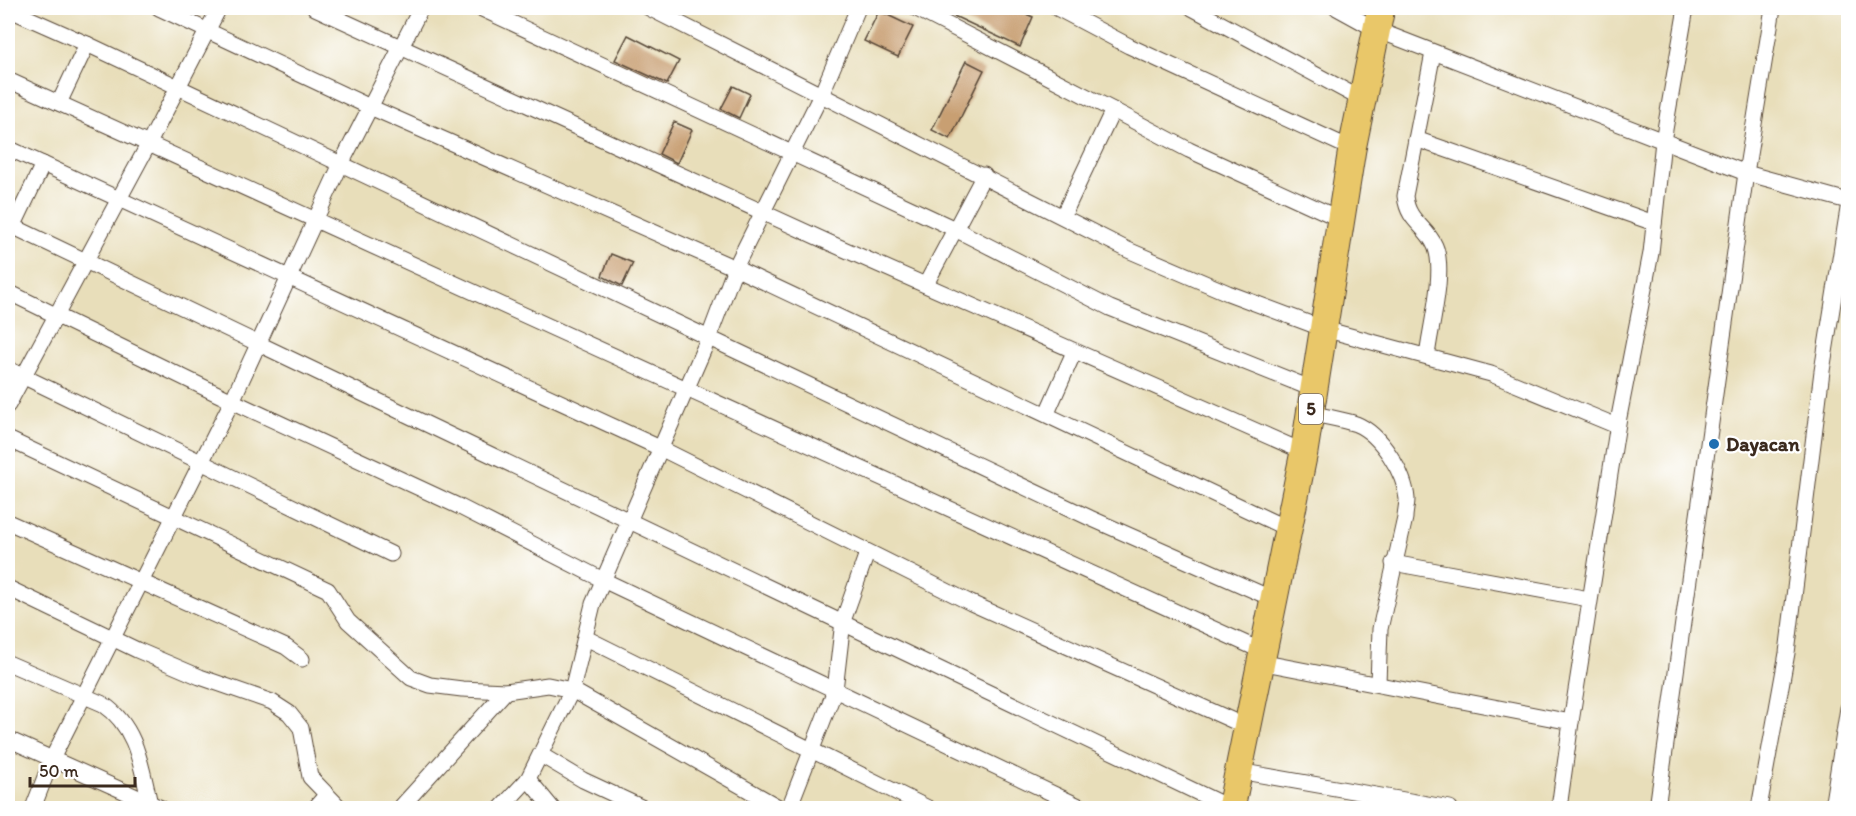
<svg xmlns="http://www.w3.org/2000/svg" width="1856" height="816" font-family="Itim,sans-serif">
<rect width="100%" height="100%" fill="#fff"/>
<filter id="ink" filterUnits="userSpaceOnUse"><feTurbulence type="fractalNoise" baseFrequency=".0167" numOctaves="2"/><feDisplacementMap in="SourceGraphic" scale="12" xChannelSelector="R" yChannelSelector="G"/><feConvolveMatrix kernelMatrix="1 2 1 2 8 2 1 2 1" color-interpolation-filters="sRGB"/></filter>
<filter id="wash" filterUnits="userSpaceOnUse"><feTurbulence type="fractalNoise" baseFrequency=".008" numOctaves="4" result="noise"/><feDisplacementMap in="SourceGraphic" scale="24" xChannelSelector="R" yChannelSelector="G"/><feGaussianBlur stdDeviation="1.35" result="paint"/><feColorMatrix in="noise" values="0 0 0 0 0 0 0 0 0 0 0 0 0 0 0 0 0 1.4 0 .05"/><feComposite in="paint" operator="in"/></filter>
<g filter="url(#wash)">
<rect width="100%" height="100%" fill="#e8deba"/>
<g id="blocks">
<g fill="#c89f72">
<polygon points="937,8 1012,8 1033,17 1020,47"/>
<polygon points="879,11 913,27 898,57 864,41"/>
<polygon points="628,35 679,61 667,84 615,60"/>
<polygon points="966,61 984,70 950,139 932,130"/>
<polygon points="733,86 750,94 739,118 721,109"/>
<polygon points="674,122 692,130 677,163 659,154"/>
<polygon points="611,254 633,263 622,286 602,276"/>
</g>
</g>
</g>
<g filter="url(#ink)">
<use href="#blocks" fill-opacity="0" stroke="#554535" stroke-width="1.5"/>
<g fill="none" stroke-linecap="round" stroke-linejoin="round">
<g stroke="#554535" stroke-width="17">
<g id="street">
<polyline points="159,8 370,107 735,268 1288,529"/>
<polyline points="315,8 830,243 1304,452"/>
<polyline points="480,8 955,229 1110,308 1315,390"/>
<polyline points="649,8 1128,250 1228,293 1324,329 1491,374 1617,426"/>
<polyline points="915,8 1113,110 1063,216"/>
<polyline points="1057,8 1129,46 1352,149"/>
<polyline points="1192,8 1363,100"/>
<polyline points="1337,8 1377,30 1746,173 1848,201"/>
<polyline points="8,9 87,44 1090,518 1273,599"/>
<polyline points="8,80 1262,651"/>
<polyline points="59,103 87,44"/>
<polyline points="1113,110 1189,150 1340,219"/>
<polyline points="1416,139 1654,223"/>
<polyline points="8,148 660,448 971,603 1247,727"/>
<polyline points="8,224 1230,808"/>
<polyline points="13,227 43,164"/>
<polyline points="926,284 984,175"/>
<polyline points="8,292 232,401 458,506 603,580 1083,808"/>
<path d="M1427 356C1430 328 1446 271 1435 246 1426 225 1408 223 1405 196L1433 53"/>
<polyline points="8,369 391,554"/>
<polyline points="8,405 148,145 219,8"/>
<polyline points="1047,413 1074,352"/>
<path d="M1311 413C1325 417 1342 419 1356 424 1381 434 1405 474 1407 499 1407 505 1405 512 1405 518L1380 629 1378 683"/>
<polyline points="8,439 328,590 348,621 411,678 430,685 462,689 506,691 548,685 572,690 780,808"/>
<polyline points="8,522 286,647 302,659"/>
<polyline points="1393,563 1589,599"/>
<polyline points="8,588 137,650 200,677 272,702 289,713 301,728 310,777 340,808"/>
<polyline points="586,638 928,808"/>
<polyline points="1260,662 1571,722 1559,808"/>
<path d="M8 663 103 704C137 727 141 766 150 804"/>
<polyline points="1571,722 1619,417 1651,253 1663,141 1686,8"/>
<polyline points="8,739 161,808"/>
<polyline points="541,755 583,780 643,808"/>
<polyline points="1238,771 1450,808"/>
<polyline points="528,779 552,808"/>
<polyline points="33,808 52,759 232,401 341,164 421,8"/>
<polyline points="315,808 326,795"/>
<polyline points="400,808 506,691"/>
<polyline points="501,808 528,779 572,690 593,604 709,337 735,268 822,93 858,8"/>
<polyline points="789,808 835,690 843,621 867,553"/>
<polyline points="1657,808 1746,173 1773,8"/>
<polyline points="1759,808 1787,653 1822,371 1848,209"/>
<polyline points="1832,808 1848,708"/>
</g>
</g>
<g stroke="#554535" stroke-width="29">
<polyline id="highway" points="1231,808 1304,452 1352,149 1381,8"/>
</g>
<use href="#street" stroke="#fff" stroke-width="15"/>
<use href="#highway" stroke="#e9c769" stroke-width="27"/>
</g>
</g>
<circle fill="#1f6fb2" stroke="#fff" stroke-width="2" cx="1714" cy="444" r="6"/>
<g text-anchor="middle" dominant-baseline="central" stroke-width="4.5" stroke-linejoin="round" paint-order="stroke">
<rect fill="#fff" stroke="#766a62" stroke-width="1.5" x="1299" y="394" width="24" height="30" rx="4.5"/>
<g font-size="18" font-weight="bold" fill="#3b2a1e">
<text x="1311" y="409">5</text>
</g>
<g font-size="20" font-weight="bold" fill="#3b2a1e" stroke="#fff" text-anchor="start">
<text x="1726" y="444">Dayacan</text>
</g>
</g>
<rect width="1856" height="816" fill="none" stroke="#fff" stroke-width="30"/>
<path d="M30 777v9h105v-9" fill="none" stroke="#3b2a1e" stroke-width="3"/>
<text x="39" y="777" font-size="18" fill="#3b2a1e" stroke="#ffffff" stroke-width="4.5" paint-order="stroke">50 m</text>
</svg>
